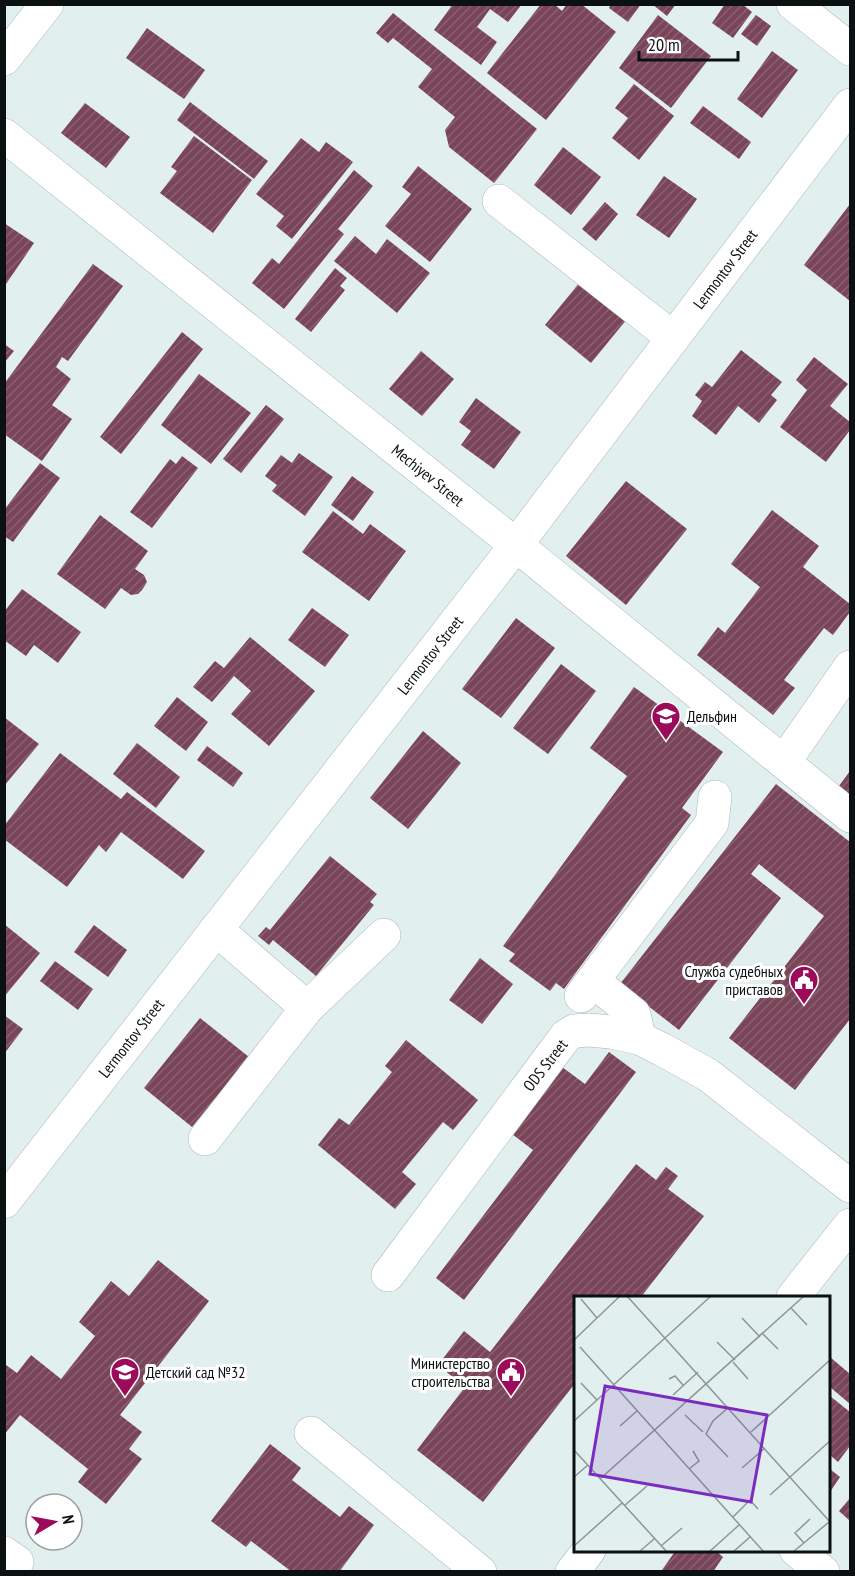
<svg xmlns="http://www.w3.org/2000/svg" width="855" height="1576" font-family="'PT Sans Narrow',sans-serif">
<defs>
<pattern id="building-hatch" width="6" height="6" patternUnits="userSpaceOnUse" patternTransform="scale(1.5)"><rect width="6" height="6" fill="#7a4459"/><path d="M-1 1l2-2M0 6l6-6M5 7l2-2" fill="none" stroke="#896170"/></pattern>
</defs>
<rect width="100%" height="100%" fill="#e2efef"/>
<g fill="url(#building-hatch)">
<polygon points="453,4 522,4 508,22 490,9 477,27 497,42 481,65 434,30"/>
<polygon points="541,4 554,4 562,11 567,4 581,4 616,32 546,120 487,73"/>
<polygon points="611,4 641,4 628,22 609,8"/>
<polygon points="652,4 676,4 667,16"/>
<polygon points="725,4 742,4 752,12 733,38 712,23"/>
<polygon points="393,13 537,129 494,183 449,147 445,130 455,117 418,87 432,69 393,38 388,43 376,33"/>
<polygon points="658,15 711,56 671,108 619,68"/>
<polygon points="756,15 771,26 757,46 741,34"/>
<polygon points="147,28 205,70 184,99 126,58"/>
<polygon points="772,51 798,70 762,118 737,99"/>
<polygon points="634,84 674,116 639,160 612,138 628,118 615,108"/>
<polygon points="190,102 268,161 254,179 177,120"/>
<polygon points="85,103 130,137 106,168 61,133"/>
<polygon points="703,106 751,142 739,159 690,123"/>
<polygon points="194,136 252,180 213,233 160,193 177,171 171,167"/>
<polygon points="301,138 319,152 326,142 353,162 292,239 276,226 284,216 256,194"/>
<polygon points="563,147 601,177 571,215 534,185"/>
<polygon points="418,166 472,209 430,262 385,226 411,194 402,187"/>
<polygon points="354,170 373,186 338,229 344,234 284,309 252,283 272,258 279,264"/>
<polygon points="664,176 697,199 669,238 636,215"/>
<polygon points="605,202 618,214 596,241 582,229"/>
<polygon points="850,204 850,301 804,265"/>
<polygon points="4,223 34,243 4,287"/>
<polygon points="355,236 376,254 387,239 430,273 397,313 334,261"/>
<polygon points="93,264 123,286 68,361 62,357 56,367 71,379 52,405 72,419 42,461 4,434 4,384"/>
<polygon points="335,268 347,278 340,286 345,290 311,332 295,319"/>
<polygon points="580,282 627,319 591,363 545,325"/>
<polygon points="182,332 203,349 121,454 100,437"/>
<polygon points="4,344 14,351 4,363"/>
<polygon points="741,350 782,382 771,395 777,400 759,423 738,406 716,435 692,416 702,401 695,395 705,382 712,387"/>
<polygon points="421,351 454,379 422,416 389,389"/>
<polygon points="814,357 848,384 830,406 850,422 850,430 826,462 780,427 807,390 796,380"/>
<polygon points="199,374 251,413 211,464 161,425"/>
<polygon points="476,398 521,432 494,469 461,445 471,431 459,422"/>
<polygon points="266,405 284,419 241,473 223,459"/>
<polygon points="299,453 333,477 305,516 272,491 277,485 265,476 281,455 292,463"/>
<polygon points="182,456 198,468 152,528 130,512 170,459 176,464"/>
<polygon points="40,463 60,478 13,542 4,536 4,510"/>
<polygon points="352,476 374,492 353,521 331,505"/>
<polygon points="626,481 687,529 626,605 566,556"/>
<polygon points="772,510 819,546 803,567 850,604 850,612 833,635 824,628 784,680 795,688 773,715 697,655 718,627 725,633 760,587 731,564"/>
<polygon points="333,511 363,534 370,524 406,551 369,601 302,552"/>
<polygon points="100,515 148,551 135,569 144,575 147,582 142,590 138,594 131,595 121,588 105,609 57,574"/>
<polygon points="22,589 81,632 58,663 34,645 26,656 4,640 4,612"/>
<polygon points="312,608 349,635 325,667 288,640"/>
<polygon points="516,618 555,648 501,718 462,689"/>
<polygon points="250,637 315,691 269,746 231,714 251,691 234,676 212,702 193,687 215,661 224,668"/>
<polygon points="561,664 596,691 548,754 513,728"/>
<polygon points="634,687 723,752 682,808 691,815 564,989 556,983 550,991 509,961 515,954 503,946 627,776 590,748"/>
<polygon points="177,697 208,722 186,751 154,726"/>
<polygon points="4,717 39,744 4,786"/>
<polygon points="423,731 461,763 408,829 370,798"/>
<polygon points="137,743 180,777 156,808 113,774"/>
<polygon points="207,746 243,773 233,787 197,760"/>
<polygon points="60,753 121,799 127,792 205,851 183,879 121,832 106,852 99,845 67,887 4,839 4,826"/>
<polygon points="850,771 850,801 836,790"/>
<polygon points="776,784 850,842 850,864 849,866 850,867 850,1019 795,1090 729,1038 824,916 759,864 751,874 781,898 679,1030 620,984"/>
<polygon points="330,856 377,894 370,902 374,905 316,976 273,940 269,945 258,936 266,927 270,930"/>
<polygon points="4,924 40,953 4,997"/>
<polygon points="94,925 127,950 108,977 74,952"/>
<polygon points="480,958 513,984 482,1024 449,1000"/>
<polygon points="55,961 93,989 78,1010 40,981"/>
<polygon points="4,1015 23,1029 4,1054"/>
<polygon points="200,1018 249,1057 192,1127 144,1088"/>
<polygon points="406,1040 478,1100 453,1130 443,1122 402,1172 416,1184 395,1209 318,1145 339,1118 349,1125 392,1072 385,1066"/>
<polygon points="609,1052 636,1072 464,1300 436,1278 533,1150 512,1134 562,1067 585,1084"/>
<polygon points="636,1164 656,1180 666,1167 678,1176 668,1189 704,1216 641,1297 576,1297 576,1382 483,1502 417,1450 465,1387 438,1365 464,1331 490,1352"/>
<polygon points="158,1260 209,1301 120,1415 142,1432 129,1449 142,1459 106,1504 78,1482 88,1469 20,1415 4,1435 4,1367 6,1365 17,1373 31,1355 61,1379 95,1336 79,1322 111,1281 129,1296"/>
<polygon points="830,1357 850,1374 850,1404 830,1387"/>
<polygon points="830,1396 850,1412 850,1446 838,1462 830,1455"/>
<polygon points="270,1444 301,1468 292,1480 340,1517 349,1506 374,1525 339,1572 292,1572 251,1541 246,1547 211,1521"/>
<polygon points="830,1469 840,1477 830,1492"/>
<polygon points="850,1498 850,1521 839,1511"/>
<polygon points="676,1550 715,1550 723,1557 713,1572 663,1572 662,1570"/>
</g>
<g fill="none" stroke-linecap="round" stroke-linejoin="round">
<g stroke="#aab7b6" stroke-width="34">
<g id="minor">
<polyline points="793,4 850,49"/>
<polyline points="4,59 47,4"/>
<polyline points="4,135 516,545 850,816"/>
<polyline points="499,201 673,338"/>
<polyline points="784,762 850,667"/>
<polyline points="216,929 307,1008 384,935"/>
<polyline points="593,981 634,1014 639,1038"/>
<polyline points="581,996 712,823 715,797"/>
<polyline points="205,1139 307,1008"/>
<polyline points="4,1202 516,545 850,105"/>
<polyline points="388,1275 554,1052 566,1036 574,1031 589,1030 611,1032 639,1038 663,1050 708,1075 850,1186"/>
<polyline points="793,1297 850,1225"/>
<polyline points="311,1433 480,1572"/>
<polyline points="796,1550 823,1572"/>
<polyline points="4,1553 17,1562 10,1572"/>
<polyline points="572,1572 589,1550"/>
</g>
</g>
<use href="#minor" stroke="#fff" stroke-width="33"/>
</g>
<defs>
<g id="school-pin" transform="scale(1.5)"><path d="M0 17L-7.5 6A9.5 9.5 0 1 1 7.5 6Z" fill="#9c0b59" stroke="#fff"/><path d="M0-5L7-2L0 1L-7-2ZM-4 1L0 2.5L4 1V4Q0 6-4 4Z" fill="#fff"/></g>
<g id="civic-pin" transform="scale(1.5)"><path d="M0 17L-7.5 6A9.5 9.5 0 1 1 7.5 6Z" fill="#9c0b59" stroke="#fff"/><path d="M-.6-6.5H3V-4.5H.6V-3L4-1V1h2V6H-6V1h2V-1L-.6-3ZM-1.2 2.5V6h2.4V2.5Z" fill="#fff"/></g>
</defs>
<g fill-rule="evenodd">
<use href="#school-pin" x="666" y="716"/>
<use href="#civic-pin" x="804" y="980"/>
<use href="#school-pin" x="125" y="1372"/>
<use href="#civic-pin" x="511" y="1372"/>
</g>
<g text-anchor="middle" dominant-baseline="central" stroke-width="6" stroke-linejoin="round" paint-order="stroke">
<g font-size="16" fill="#0b1010" stroke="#fff">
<text transform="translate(725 269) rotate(-53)">Lermontov Street</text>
<text transform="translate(428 475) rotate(39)">Mechiyev Street</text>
<text transform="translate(430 655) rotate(-52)">Lermontov Street</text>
<text transform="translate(131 1038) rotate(-52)">Lermontov Street</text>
<text transform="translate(545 1065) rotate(-52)">ODS Street</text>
</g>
<g font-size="16" fill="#0b1010" stroke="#fff" text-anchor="start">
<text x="687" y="716">Дельфин</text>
<text x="783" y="971" text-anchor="end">Служба судебных<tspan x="783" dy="18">приставов</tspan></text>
<text x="490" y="1363" text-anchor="end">Министерство<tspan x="490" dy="18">строительства</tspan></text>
<text x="146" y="1372">Детский сад №32</text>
</g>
</g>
<g transform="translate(574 1296)">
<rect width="256" height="256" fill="#e2efef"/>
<path fill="none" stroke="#8c9696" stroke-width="1.5" d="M53 0 257 227M7 3 23 22M217 12 233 29M168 22 186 41M189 38 204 53M0 44 46 0M143 46 161 64M6 51 190 256M159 66 174 83M95 83 101 80 109 89M7 87 23 104M99 99 124 76M111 119 129 136M0 125 137 0M46 130 63 115M177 136 257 63M0 154 93 256M154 161 132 138 139 125 155 111M168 172 191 152M115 173 125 165 119 155M0 181 14 169M26 183 230 0M196 199 257 144M50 210 73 190M159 221 176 204 184 213M230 247 221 237 236 223M0 250 48 207M87 250 108 232M65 256 80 243M135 256 165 229M159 256 176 241M219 256 255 226"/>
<path fill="#7b2cbf" fill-opacity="0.15" stroke="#7b2cbf" stroke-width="3" d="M31 90 193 119 177 206 16 178Z"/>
<rect width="256" height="256" fill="none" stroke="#0b1010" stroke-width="3"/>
</g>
<rect width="855" height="1576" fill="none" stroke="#0b1010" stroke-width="12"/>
<g transform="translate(54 1522) rotate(80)"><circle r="28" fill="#ffffff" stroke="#9d9f9f" stroke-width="1.5"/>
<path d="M0-4.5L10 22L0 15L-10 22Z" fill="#9c0b59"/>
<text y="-9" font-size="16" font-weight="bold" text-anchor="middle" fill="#0b1010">N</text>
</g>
<path d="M639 51v9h99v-9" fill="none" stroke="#0b1010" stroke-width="3"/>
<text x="648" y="51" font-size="18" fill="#0b1010" stroke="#ffffff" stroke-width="4.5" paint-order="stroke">20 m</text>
</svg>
